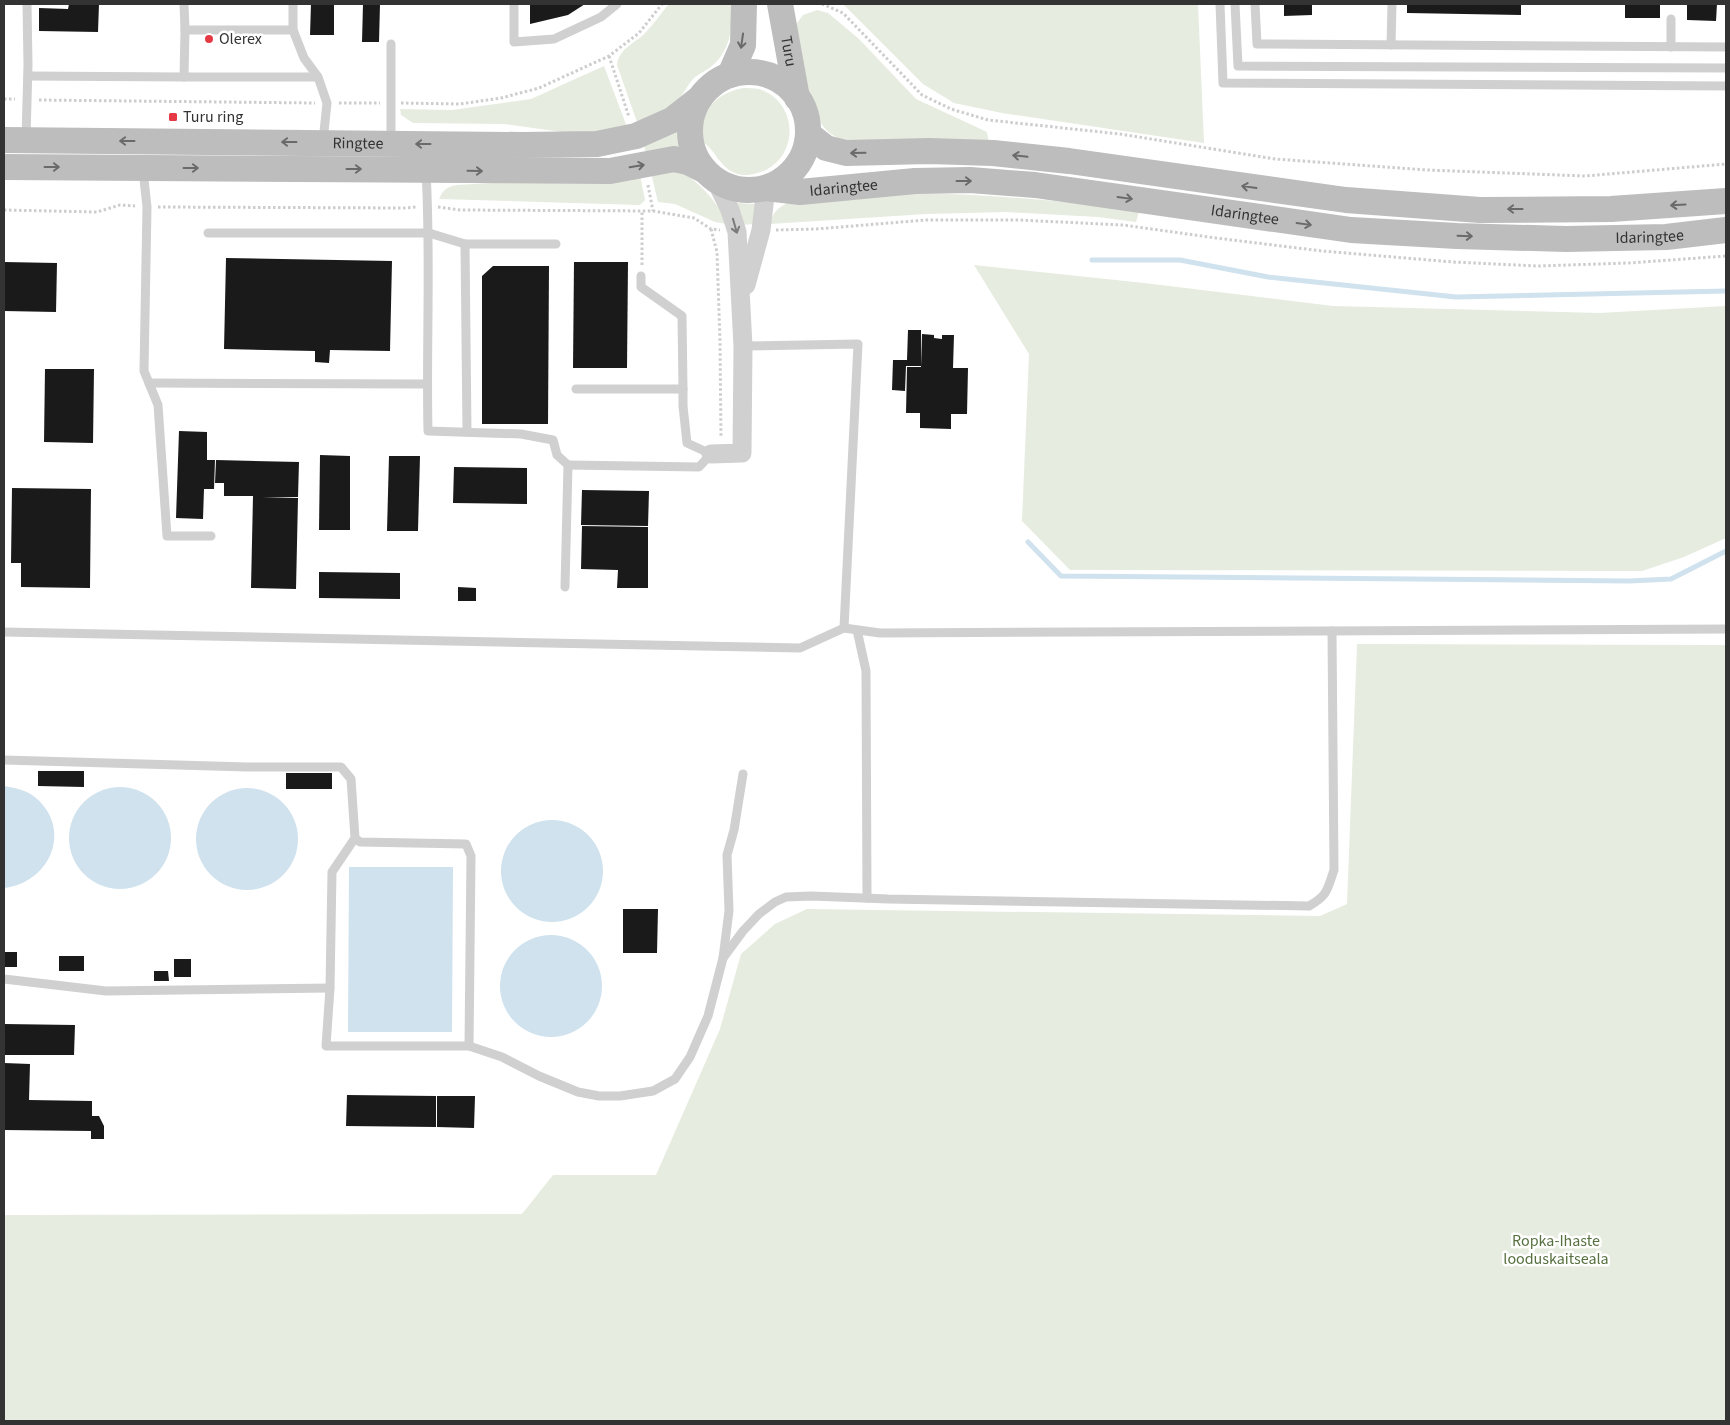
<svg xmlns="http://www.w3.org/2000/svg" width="1730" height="1425" font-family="'Source Sans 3',sans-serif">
<rect width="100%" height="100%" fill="#fff"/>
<g fill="#e6ecdf">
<path d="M669 4H731C733 26 731 49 713 65 708 70 700 73 694 78 687 85 684 94 678 100 670 110 649 117 637 122L617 65C619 48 636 43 646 32 654 24 661 13 669 4Z"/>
<polygon points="843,4 1198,4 1204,143 1002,113 954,103 923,84"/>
<path d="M817 10 828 13 859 39 916 99 987 132 989 144 853 142C842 140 830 136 823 126 807 103 800 57 792 30L803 15Z"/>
<polygon points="604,66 627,127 597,133 569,133 504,124 413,123 401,115 400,109 452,110 531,99"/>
<path d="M743 88C748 88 754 88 759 89 802 103 799 165 754 174 749 175 741 176 735 173 718 166 715 148 700 140 702 110 714 94 743 88Z"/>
<polygon points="682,125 683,145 647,155 642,141"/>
<path d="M678 170C701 183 716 200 727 224L715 222 675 204 658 202 651 173Z"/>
<path d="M640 175 645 200 640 205 439 199C443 190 446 187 457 185Z"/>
<path d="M918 193C992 195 1066 200 1139 212L1136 222 1098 217 1006 212 926 214 770 224C773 212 777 208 788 203Z"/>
<polygon points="737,203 755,204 756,206 754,224 741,225"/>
<polygon points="974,265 1144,283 1333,306 1599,313 1726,306 1726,538 1684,557 1642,571 1070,570 1022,521 1029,354"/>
<polygon points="1357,644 1726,645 1726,1421 4,1421 4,1215 522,1214 553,1175 656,1175 720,1029 741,954 775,924 807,909 1320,916 1347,904"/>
</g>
<g fill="#cfe2ee">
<path d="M4 786C15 788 27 790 36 798 73 830 50 883 4 888Z"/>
<circle cx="120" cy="838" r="51"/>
<circle cx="247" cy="839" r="51"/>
<circle cx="552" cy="871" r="51"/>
<polygon points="349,867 453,867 452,1032 348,1032"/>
<circle cx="551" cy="986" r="51"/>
</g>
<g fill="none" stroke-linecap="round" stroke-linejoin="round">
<g stroke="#cfe2ee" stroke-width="5">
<polyline points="1092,260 1180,260 1268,277 1456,297 1726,291"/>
<polyline points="1028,542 1061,576 1629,581 1671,579 1726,551"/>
</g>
</g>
<g fill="#1a1a1a">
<polygon points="69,4 99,4 98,32 39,31 39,8 68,9"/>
<polygon points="311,4 334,4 334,35 310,35"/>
<polygon points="363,4 380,4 379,42 362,42"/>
<polygon points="530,4 585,4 568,15 530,24"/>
<polygon points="1284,4 1312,4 1312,15 1284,16"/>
<polygon points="1407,4 1521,4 1521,15 1407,13"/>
<rect x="1625" y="4" width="35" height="14"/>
<polygon points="1687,4 1717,4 1716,21 1687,20"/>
<polygon points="226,258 392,261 390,351 330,350 329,363 315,362 315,351 224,349"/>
<polygon points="4,262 57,263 56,312 4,311"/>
<polygon points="574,262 628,262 627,368 573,368"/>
<polygon points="493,266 549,266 548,424 482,424 482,276"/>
<polygon points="908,330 921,330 921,366 906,366 905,391 892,390 893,360 907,360"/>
<polygon points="922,334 934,335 934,338 942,339 942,335 954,335 953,368 968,368 967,414 951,414 951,429 920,428 920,413 906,413 907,367 921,367"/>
<polygon points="45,369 94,369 93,443 44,442"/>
<polygon points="179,431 207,432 207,460 215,460 214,489 204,489 203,519 176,518"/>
<polygon points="320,455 350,456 350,530 319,530"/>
<polygon points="389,456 420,456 418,531 387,531"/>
<polygon points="216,460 299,462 298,497 262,497 298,498 296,589 251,588 253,496 224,496 224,483 215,483"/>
<polygon points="454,467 527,468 527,504 453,503"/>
<polygon points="12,488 91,489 90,588 21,587 21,563 11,563"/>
<polygon points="582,490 649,491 648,526 581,525"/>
<polygon points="582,526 648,527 648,588 617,588 618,570 581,569"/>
<polygon points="319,572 400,573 400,599 319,598"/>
<polygon points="458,587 476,588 476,601 458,601"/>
<polygon points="38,771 84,771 84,787 38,786"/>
<rect x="286" y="773" width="46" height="16"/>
<polygon points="623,909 658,909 657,953 623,953"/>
<rect x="4" y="952" width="13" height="15"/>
<rect x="59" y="956" width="25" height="15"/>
<rect x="174" y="959" width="17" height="18"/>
<polygon points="154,971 168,971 169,981 154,981"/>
<polygon points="4,1024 75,1025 74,1055 4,1055"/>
<polygon points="4,1063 30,1064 29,1100 92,1101 92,1116 99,1116 104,1126 104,1139 91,1139 91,1131 4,1130"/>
<polygon points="347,1095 436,1096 436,1127 346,1126"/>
<polygon points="437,1096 475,1096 474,1128 437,1127"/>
</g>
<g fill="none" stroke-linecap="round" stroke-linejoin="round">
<g stroke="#cdcdcd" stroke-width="3" stroke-dasharray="2.5 2.5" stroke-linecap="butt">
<polyline points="822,4 843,13 922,95 951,109 988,120 1120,134 1275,159 1427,170 1585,176 1726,164"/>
<polyline points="609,56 629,117"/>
<polyline points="4,99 15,99"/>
<polyline points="39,100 315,103"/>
<polyline points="339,103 380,103"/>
<polyline points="401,103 460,104 501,98 539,88 609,56 639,33 662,4"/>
<polyline points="648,185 653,211"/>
<polyline points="158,207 404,208 417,207"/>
<polyline points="438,207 460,210 653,211 694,218 711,229 720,230"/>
<polyline points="4,210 97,212 120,205 135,206"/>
<polyline points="711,229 717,252 720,341 721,438"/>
<polyline points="776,230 816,229 926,220 1019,220 1123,225 1216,238 1322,251 1453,262 1537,266 1629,263 1726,256"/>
<polyline points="642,265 642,211"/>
</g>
<g stroke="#d0d0d0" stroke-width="9">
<polyline points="184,4 185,30"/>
<polyline points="293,4 293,30"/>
<polyline points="514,4 514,42 554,39 601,17 617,4"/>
<polyline points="1220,4 1223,83 1726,86"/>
<polyline points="1235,4 1238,66 1726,68"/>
<polyline points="1255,4 1257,44 1726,47"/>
<polyline points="1671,19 1671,47"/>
<polyline points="1391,45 1392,4"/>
<polyline points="28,76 184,77"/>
<polyline points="318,77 184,77 185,30 293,30 304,58 318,77 327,103 323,141"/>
<polyline points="26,138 28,65 27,4"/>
<polyline points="391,141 391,44"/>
<polyline points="143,170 147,207 144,371 158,405 167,536 211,536"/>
<path d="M426 172C431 258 426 345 428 431L521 434 553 440 557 455 568 465 565 587"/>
<polyline points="208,233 429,233 465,244 556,244"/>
<polyline points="465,244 467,432"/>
<polyline points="641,276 641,287 682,316 683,389"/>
<polyline points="149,383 427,384"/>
<polyline points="568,465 699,467 711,454 687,443 683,406 683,389 576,389"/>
<polyline points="844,628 880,633 1726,629"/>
<polyline points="857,630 866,671 867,898"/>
<polyline points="4,632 800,648 844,628 858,344 743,346"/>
<polyline points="4,760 247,767 341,767 351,779 355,838 332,872 330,988 326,1046 469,1046 471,856 466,844 360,842 355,838"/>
<path d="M723 958 743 931 759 914 775 902 786 897 811 896 888 899 1309 906C1328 895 1327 890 1334 870L1332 631"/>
<polyline points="4,979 106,991 330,988"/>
<polyline points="469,1046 502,1057 539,1076 578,1092 599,1096 620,1096 653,1091 675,1079 690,1057 708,1016 723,958 729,911 727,855 734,830 743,774"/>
</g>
<g stroke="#d0d0d0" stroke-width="19">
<polyline points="746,285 761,230 766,188"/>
<polyline points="711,454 742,453 743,346 737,232 730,210 716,181"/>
</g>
<g stroke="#bdbdbd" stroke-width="26">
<path id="s1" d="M780 4 797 98"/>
<circle cx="749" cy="131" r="59"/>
<polyline points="730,75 743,45 744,4"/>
<polyline points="808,134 826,148 846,153 929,151 993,153 1069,161 1346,200 1480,210 1611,209 1726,201"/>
<path id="s2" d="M4 140 522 145 597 144 636 136 672 120 700 98"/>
<polyline points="4,167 610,171 674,159 688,162 704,170"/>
<path id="s3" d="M766 188 800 192 915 181 970 180 1035 185 1351 230 1457 236 1566 239 1666 237 1726 230"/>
</g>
</g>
<defs><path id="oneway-shaft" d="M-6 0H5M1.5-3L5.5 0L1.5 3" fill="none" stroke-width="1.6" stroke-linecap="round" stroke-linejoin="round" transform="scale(1.25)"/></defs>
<g stroke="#6a6a6a">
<use href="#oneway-shaft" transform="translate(742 41) rotate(98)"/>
<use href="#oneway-shaft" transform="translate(127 141) rotate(-180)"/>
<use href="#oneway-shaft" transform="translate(289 142) rotate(-180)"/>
<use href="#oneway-shaft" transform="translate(423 144) rotate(-180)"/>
<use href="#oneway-shaft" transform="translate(858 153) rotate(179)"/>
<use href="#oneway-shaft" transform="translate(1020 156) rotate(-174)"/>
<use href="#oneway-shaft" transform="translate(637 166) rotate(-10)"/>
<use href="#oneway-shaft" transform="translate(52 167)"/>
<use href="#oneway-shaft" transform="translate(191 168)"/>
<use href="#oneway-shaft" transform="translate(354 169)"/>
<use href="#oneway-shaft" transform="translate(475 171) rotate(1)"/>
<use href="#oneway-shaft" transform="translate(964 181)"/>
<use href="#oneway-shaft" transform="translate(1249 187) rotate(-172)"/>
<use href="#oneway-shaft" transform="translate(1125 198) rotate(8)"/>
<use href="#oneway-shaft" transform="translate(1678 205) rotate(177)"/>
<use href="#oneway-shaft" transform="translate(1515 209) rotate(180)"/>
<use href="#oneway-shaft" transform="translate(1304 224) rotate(8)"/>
<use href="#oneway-shaft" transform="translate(1465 236) rotate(2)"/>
</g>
<use stroke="#7a7a7a" href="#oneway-shaft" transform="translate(735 226) rotate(74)"/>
<g fill="#e63946" stroke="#fff" stroke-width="2">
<circle cx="209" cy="39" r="5"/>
<rect x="168" y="112" width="10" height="10" rx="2.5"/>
</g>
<g text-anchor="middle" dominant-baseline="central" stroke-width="5" stroke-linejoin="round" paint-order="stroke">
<g font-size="16" fill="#333" stroke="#fff" text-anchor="start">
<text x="219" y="39">Olerex</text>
<text x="183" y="117">Turu ring</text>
</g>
<g font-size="16" fill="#333" stroke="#fff">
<text stroke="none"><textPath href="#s1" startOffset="48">Turu</textPath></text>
<text stroke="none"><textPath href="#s2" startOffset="354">Ringtee</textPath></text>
<text stroke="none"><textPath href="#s3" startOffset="78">Idaringtee</textPath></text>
<text stroke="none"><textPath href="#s3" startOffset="482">Idaringtee</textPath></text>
<text stroke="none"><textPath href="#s3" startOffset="888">Idaringtee</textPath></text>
</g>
<g font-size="16" fill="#56703f" stroke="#fff">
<text x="1556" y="1241">Ropka-Ihaste<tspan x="1556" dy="18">looduskaitseala</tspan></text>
</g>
</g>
<rect width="1730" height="1425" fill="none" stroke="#333333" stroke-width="10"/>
</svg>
